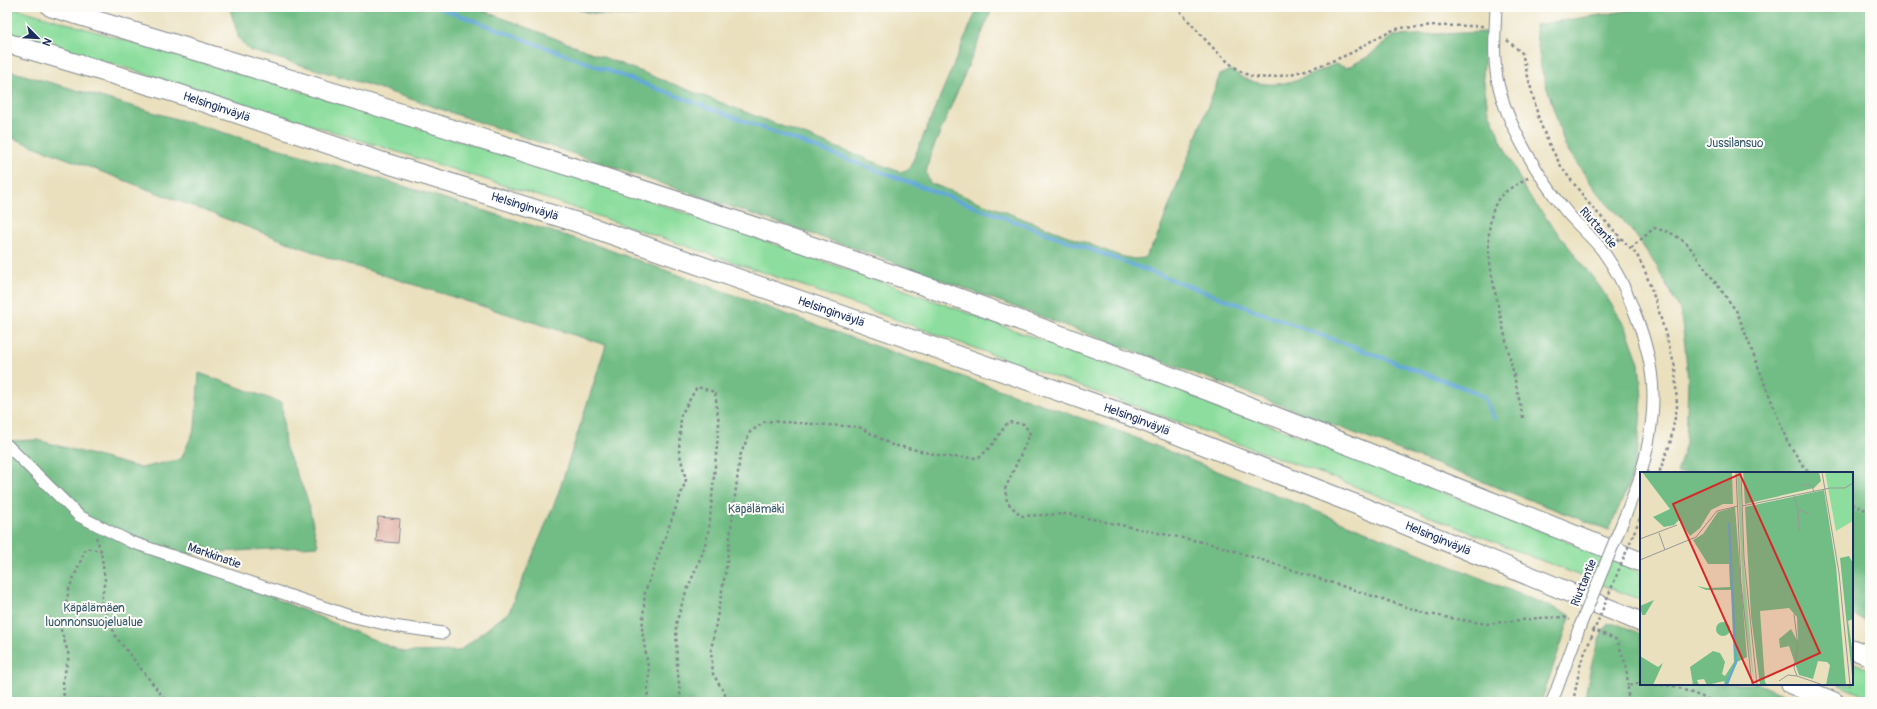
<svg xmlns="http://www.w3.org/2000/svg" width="1877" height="709" font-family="Pangolin,sans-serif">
<rect width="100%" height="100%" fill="#fdfcf7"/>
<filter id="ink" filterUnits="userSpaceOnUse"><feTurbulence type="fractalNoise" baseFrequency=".025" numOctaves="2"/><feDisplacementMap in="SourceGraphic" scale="8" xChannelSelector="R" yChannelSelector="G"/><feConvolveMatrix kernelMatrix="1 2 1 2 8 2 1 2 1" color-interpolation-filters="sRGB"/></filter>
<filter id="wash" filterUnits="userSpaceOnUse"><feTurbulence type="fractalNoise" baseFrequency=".012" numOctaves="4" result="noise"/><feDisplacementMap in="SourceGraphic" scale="16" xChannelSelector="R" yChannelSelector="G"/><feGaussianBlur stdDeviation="0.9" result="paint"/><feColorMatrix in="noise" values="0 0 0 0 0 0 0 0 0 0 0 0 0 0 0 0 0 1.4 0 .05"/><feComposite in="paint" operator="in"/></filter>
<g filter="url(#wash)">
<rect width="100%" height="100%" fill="#eae0be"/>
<g fill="#8dde9e" stroke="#54867e">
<polygon points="18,9 303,92 627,193 894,286 1237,412 1569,542 1641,573 1641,600 1339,480 806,287 554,201 290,118 8,32 7,13"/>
<polygon points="1852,662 1870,670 1870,698 1837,684 1852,684"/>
</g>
<g fill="#72bd85" stroke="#467672">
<path d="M231 7H474L900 172 909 169 914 158 978 7H993L930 156 926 173 930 183 1120 256 1134 259 1144 258 1156 240 1220 75 1230 70C1236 73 1242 78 1249 80 1279 92 1308 76 1335 64L1347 68 1369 56 1393 36 1486 32 1483 76 1488 109 1503 145 1526 192 1600 287 1626 327 1639 363 1642 398 1638 448 1630 482 1609 530 1270 401 871 254 366 84 249 50 239 39 230 9Z"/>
<path d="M572 7H643L638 15C621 16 586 15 572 7Z"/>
<polygon points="1652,7 1870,7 1870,622 1852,614 1852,473 1677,473 1686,443 1688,381 1685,345 1680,310 1656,265 1631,229 1599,195 1565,146 1541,68 1535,25"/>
<polygon points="7,70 308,157 593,244 855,339 1124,433 1571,615 1541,702 7,702 7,441 37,440 141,468 181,459 195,428 199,373 282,403 285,446 307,498 318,546 171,555 403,652 459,651 509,612 557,497 606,345 332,259 7,136"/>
<path d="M1615 623 1641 634V684H1759L1801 702H1584C1589 679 1593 643 1608 624Z"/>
</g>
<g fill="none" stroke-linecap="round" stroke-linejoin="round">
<polyline stroke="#63a8d9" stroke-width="4" points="437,7 1472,391 1484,397 1494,418"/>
</g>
<g id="blocks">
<polygon fill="#d99a8c" points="378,517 400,519 398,543 376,541"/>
</g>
</g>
<g filter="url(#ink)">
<use href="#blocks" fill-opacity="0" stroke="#82888e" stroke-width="1"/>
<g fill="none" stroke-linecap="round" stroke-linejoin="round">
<g stroke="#82888e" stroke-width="13">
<g id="street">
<path d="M1496 7C1495 34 1492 65 1500 91 1510 129 1540 179 1565 210 1576 224 1591 236 1602 250 1616 269 1626 289 1634 311 1658 370 1658 412 1641 473"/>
<polyline points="7,445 79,516 131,542 350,616 393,626 443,633"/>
<polyline points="1627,511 1641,475"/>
<polyline points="1552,702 1580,626"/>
</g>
</g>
<g stroke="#82888e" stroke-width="21">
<g id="highway">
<path d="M51 7C292 79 532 152 770 232 1064 332 1353 445 1641 562"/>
<path id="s1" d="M7 43 176 93 379 161 576 222 1127 415 1360 506 1641 622"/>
<polyline points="1852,649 1870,656"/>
<polyline points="1791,684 1834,702"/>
</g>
</g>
<g stroke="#82888e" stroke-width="2.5" stroke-dasharray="3 3" stroke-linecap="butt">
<path d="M1176 7C1196 28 1223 64 1248 75 1272 85 1330 63 1353 52 1369 43 1383 32 1401 28 1408 27 1416 28 1423 27 1443 25 1462 26 1483 26"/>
<polyline points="1507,40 1522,53 1539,120 1548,142 1562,168 1591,206 1637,255 1645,271 1657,305 1675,367 1677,407 1670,444 1659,473"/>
<polyline points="1612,243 1622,238"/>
<polyline points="1631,248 1654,228 1669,232 1686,242 1737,312 1787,441 1804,467 1811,473"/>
<path d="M1523 418C1517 389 1511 361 1504 332 1496 294 1479 240 1496 203 1501 191 1519 184 1529 177"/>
<polyline points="1852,504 1870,512"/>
<polyline points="1640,518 1641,516"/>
<polyline points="96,537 101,551 105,580 101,602 116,637 167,702"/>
<polyline points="1592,629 1617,640 1626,665 1628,686"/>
<polyline points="1649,684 1674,686 1715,702"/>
<polyline points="64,702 63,680 69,656 61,630 69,589 86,548 101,551"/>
<polyline points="647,702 649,672 642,631 645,592 686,480 679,451 681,415 697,387 715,392 719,424 709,529 703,552 684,597 676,624 677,665 681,702"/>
<polyline points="724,702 725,694 713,674 711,650 726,569 740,456 750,432 766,421 859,427 892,445 903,447 947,457 979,458 991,446 1008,422 1024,424 1030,434 1005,489 1007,502 1021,516 1068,514 1216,545 1428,614 1486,624 1539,618 1564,617 1570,620"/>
<polyline points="1573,702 1581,662 1591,638"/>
<polyline points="1628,702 1628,686 1641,683"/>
</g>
<use href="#street" stroke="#fff" stroke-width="11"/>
<use href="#highway" stroke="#fff" stroke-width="19"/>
<g stroke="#82888e" stroke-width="13" stroke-linecap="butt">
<polyline id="street-bridge" points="1580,626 1627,511"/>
</g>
<polyline stroke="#82888e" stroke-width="2.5" stroke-dasharray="3 3" stroke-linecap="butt" points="1591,638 1640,518"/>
<use href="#street-bridge" stroke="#fff" stroke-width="11"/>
</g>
</g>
<g text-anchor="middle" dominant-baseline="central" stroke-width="4" stroke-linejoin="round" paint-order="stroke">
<g font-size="12" fill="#1b2f5e" stroke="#fdfcf7">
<text stroke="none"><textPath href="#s1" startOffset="219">Helsinginväylä</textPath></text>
<text stroke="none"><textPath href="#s1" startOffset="543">Helsinginväylä</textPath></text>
<text transform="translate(1598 228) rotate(49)">Riuttantie</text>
<text stroke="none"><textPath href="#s1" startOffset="867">Helsinginväylä</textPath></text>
<text stroke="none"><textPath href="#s1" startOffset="1191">Helsinginväylä</textPath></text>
<text stroke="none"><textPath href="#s1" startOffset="1515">Helsinginväylä</textPath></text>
<text transform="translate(214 556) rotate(19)">Markkinatie</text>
<text transform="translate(1584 583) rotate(-68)">Riuttantie</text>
</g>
<g font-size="12" fill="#385b6e" stroke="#fdfcf7">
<text x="1735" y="143">Jussilansuo</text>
<text x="756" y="509">Käpälämäki</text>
<text x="94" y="608">Käpälämäen<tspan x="94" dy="14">luonnonsuojelualue</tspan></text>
</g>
</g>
<g transform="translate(1640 472)">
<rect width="213" height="213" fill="#eae0be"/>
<path d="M97 0H100L104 95 114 211 104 143ZM185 0H213V49L196 59Z" fill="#8dde9e"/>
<path d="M2 0H92L93 32H83L71 38 60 56 50 64 39 48 34 53 24 55 13 45 30 37ZM103 0H179L181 9 174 16 105 32ZM184 18 196 94 206 213H186L190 193 187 190 178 189 173 207 159 203 149 174 140 176 139 167 151 157 158 170 157 145 149 136 120 139 125 210 127 213H120L111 144 105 35ZM95 35 107 185 97 190 88 213H85L84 209 67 213 64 207 57 208 59 213H53L50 195 73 179 80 181 85 190 82 202 85 204 94 190 91 118H66L57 114 67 116 90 115 89 92H68L53 68 63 62 78 40ZM209 84 213 91V147L208 149 213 182V213L200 86ZM14 128 5 143H2L0 134ZM76 157a7 7 0 1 1 14 0a7 7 0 1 1-14 0ZM0 184 18 195 23 191 13 213H0Z" fill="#72bd85"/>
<path fill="none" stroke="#63a8d9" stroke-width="2" d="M86 213 96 191 89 51"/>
<path fill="none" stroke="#979998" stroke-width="1" d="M96 0 101 111 112 213M101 0 104 86 117 213M182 0 199 101 210 213M161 13H171L174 19M154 24 158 37 169 42M102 34 190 16H205L213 11M158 37 159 59M19 61 25 78M0 67 37 53M0 88 56 65 77 39 98 34M154 142 158 175 154 196 157 204 183 213M139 209 148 203 157 204"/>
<path fill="#d62828" fill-opacity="0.15" stroke="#d62828" stroke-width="2" d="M100 2 180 181 113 211 33 32Z"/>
<rect width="213" height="213" fill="none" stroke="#1b2f5e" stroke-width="2"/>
</g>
<rect width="1877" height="709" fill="none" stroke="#fdfcf7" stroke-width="24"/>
<g transform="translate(38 38) rotate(114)" stroke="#fdfcf7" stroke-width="3" paint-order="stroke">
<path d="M0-3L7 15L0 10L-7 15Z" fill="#1b2f5e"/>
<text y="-6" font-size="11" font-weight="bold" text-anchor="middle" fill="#1b2f5e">N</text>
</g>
</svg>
